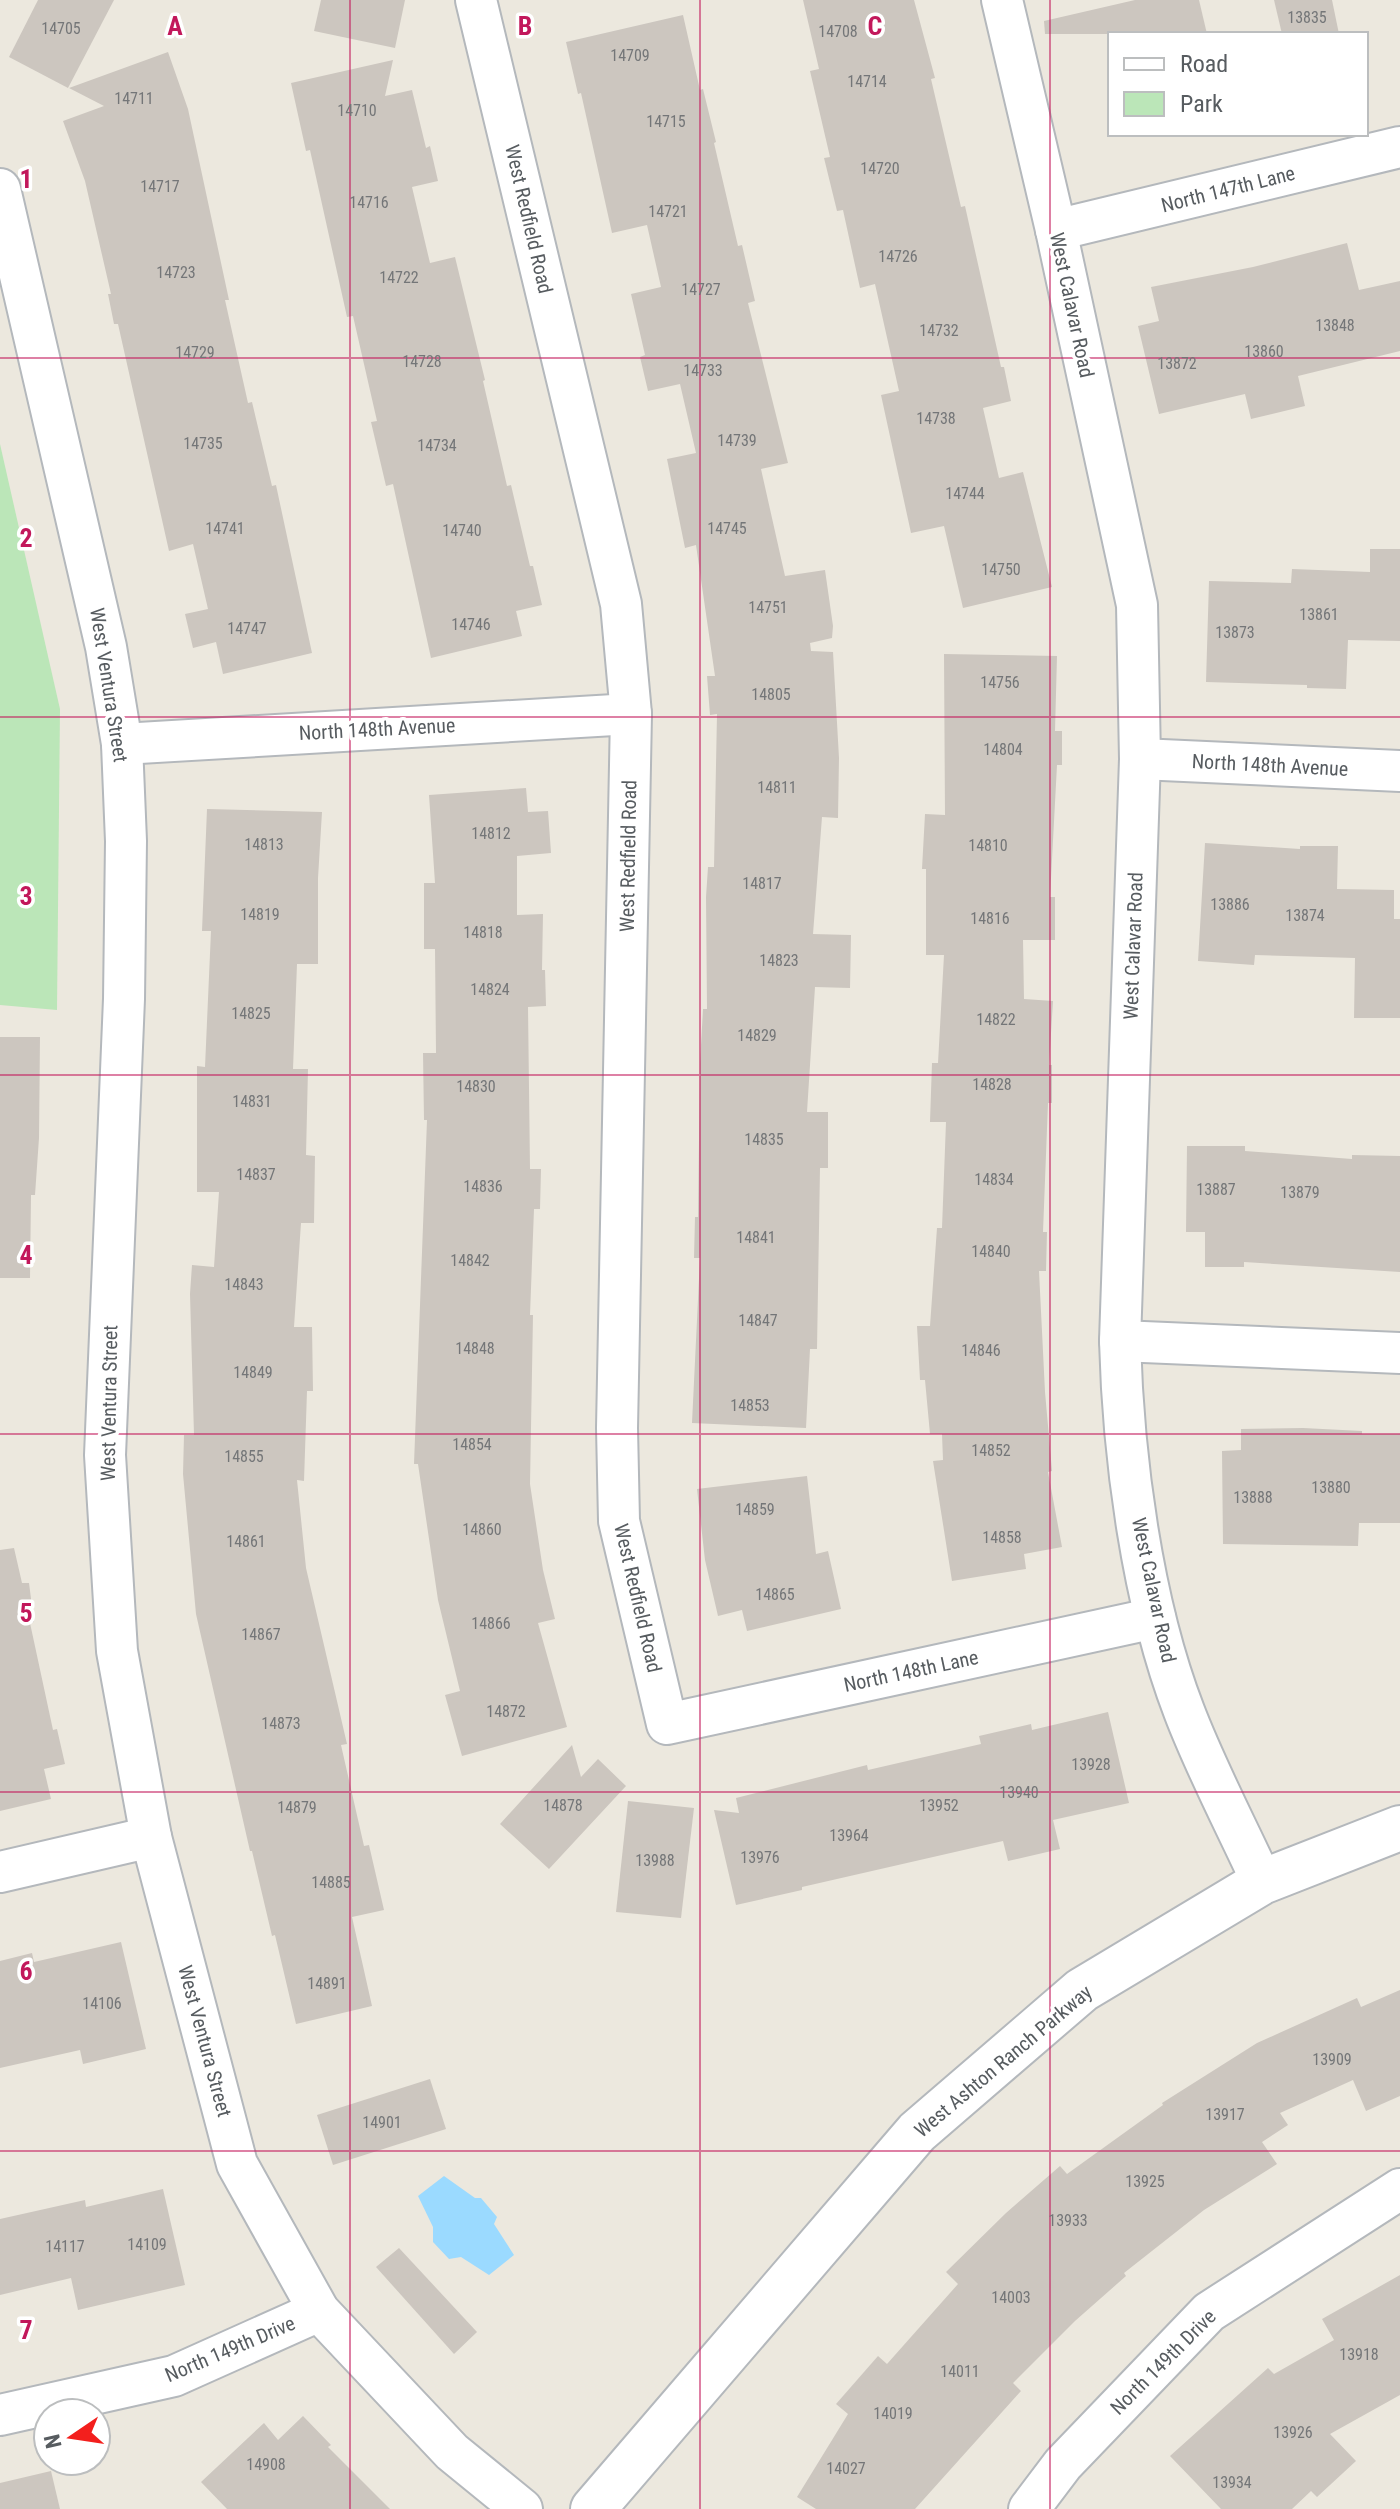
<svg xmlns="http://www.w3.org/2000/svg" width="1400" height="2509" font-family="'Roboto Condensed',sans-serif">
<rect width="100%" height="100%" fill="#ece8de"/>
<polygon fill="#bbe6b8" points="0,444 60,709 57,1010 0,1005"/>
<polygon fill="#9bdaff" points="444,2176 475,2198 481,2198 497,2217 494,2224 514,2255 489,2275 461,2257 449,2259 433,2242 433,2227 418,2196"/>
<g fill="#ccc6bf">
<polygon points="38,0 114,0 68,88 9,57"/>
<polygon points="321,0 405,0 395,48 314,31"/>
<polygon points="803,0 914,0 935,78 931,79 961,207 965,206 1001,367 1004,367 1011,401 983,408 999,478 1023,472 1052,587 963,608 944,526 911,533 881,395 899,391 875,284 860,288 843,210 837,211 824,158 830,157 810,71 819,69"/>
<polygon points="1135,0 1199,0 1207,34 1045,34 1044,21"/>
<polygon points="1274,0 1332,0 1339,34 1282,34"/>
<polygon points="683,15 700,90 703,89 716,142 714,143 738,246 742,245 755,301 748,303 788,463 761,469 785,576 825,570 833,626 832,638 810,643 811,651 833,652 839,758 838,818 822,817 813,934 851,935 850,988 815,987 807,1112 828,1112 828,1168 820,1168 817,1349 810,1349 806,1428 692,1423 700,1258 694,1258 695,1217 698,1217 700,1063 703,1009 707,1009 706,897 708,867 714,867 717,714 710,715 707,676 715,676 696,545 685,548 667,459 696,453 680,384 648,391 640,357 645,355 631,294 661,287 647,225 612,233 581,93 578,94 566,42"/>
<polygon points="168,52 188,109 229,300 225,300 248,403 252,402 272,486 276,485 312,653 223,674 216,642 193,648 185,614 208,609 193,544 169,551 118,324 114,324 108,294 111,294 85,181 63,121 104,106 69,88"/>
<polygon points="393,60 385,96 412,90 426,148 430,146 438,181 412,187 430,263 455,257 485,380 483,381 507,486 511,485 530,566 533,566 542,605 516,611 522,636 431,658 393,484 386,486 371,422 377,421 353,316 347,317 310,150 306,151 291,83"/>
<polygon points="1347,243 1359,290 1400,281 1400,351 1298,376 1305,406 1251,419 1245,394 1159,414 1138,326 1159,321 1151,287 1253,267"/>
<polygon points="1370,549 1400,549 1400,641 1348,640 1346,689 1307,688 1307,685 1206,682 1209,581 1291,583 1292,569 1370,572"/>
<polygon points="944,654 1057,656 1055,731 1062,731 1062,765 1057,765 1050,897 1055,897 1055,940 1023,940 1024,999 1053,1001 1049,1065 1052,1065 1052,1103 1048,1103 1043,1232 1047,1232 1046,1271 1039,1271 1045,1392 1052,1471 1048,1472 1062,1547 1024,1554 1026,1569 952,1581 933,1461 943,1460 942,1434 930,1434 925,1380 920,1380 917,1326 930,1326 937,1228 942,1228 946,1122 930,1122 932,1063 938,1063 944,955 926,955 926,869 922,869 925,814 945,815"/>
<polygon points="526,788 528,812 548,811 551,853 517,856 517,915 543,914 542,970 545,970 546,1006 528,1007 530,1169 541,1169 540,1209 534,1209 530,1315 533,1315 530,1484 543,1570 555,1619 538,1623 567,1727 462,1756 445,1695 460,1691 438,1600 418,1464 414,1464 427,1120 424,1120 423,1053 436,1053 435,949 424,949 424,883 435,883 429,795"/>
<polygon points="207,809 322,812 318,878 318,964 297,964 293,1069 308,1069 306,1155 315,1156 314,1223 301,1223 294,1327 312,1327 313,1391 307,1391 304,1481 297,1480 306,1568 347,1744 341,1745 364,1846 369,1845 384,1910 352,1917 372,2006 296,2024 275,1935 272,1936 252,1851 250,1851 196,1614 183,1474 184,1435 194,1435 190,1294 192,1265 214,1267 219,1192 197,1192 197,1066 205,1067 211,931 202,931"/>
<polygon points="1205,843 1300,849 1300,846 1338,846 1337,889 1394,890 1394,919 1400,919 1400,1018 1354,1018 1355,958 1255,955 1254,965 1198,961"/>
<polygon points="0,1037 40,1037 39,1138 35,1195 31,1195 30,1278 0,1278"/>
<polygon points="1187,1146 1245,1146 1245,1151 1352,1159 1352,1155 1400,1156 1400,1272 1244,1262 1244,1267 1205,1267 1205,1232 1186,1232"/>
<polygon points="1303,1428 1362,1431 1362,1434 1400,1434 1400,1523 1359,1523 1358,1546 1223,1544 1222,1451 1241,1450 1241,1429"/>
<polygon points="807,1476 816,1554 828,1551 841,1609 747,1631 742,1610 718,1616 705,1560 697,1489"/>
<polygon points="14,1548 22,1583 29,1583 34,1622 30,1623 53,1730 57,1729 65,1764 44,1769 51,1799 0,1811 0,1550"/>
<polygon points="1108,1712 1129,1803 1053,1820 1060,1849 1008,1861 1003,1841 802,1887 802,1890 736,1905 714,1810 739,1813 736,1798 867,1765 868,1770 981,1744 979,1736 1031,1724 1032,1730"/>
<polygon points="572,1745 581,1777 598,1759 626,1786 549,1869 500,1824"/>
<polygon points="628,1801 694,1808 681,1918 616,1912"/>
<polygon points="121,1942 146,2049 83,2064 80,2050 0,2068 0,1961 32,1953 34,1962"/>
<polygon points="1400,1990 1400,2096 1366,2111 1353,2080 1280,2113 1288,2125 1262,2142 1277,2164 1204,2210 1124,2273 1126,2276 1075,2321 1013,2383 1021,2391 915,2509 816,2509 797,2497 848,2414 836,2404 878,2356 887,2364 958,2284 946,2272 1006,2213 1060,2166 1067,2174 1163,2105 1162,2103 1257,2043 1357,1998 1361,2007"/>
<polygon points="430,2079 446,2129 333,2165 317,2115"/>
<polygon points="163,2189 185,2285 78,2310 71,2278 0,2295 0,2219 85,2200 86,2207"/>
<polygon points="399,2248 477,2332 454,2354 376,2267"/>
<polygon points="1400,2275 1400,2395 1330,2434 1356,2461 1317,2497 1311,2491 1292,2509 1221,2509 1170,2456 1268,2368 1274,2374 1334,2340 1322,2319"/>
<polygon points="303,2416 331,2445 328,2447 390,2509 227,2509 201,2482 264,2423 278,2440"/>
<polygon points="51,2471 60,2509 0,2509 0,2483"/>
</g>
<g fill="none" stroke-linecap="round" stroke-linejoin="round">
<g stroke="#b4b8bc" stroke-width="44">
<g id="minor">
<polyline points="476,0 621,604 631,714 617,1428 619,1521 667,1724 1155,1618"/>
<path d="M1002 0 1056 230 1137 605 1140 759 1120 1341C1123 1457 1142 1602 1184 1711 1206 1769 1236 1825 1262 1882"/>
<polyline points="0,189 106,647 122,744 126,841 124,999 105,1455 117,1651 151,1837 237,2164 319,2311 452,2452 522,2509"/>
<polyline points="1056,230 1400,147"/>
<polyline points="122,744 631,714"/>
<polyline points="1140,759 1400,771"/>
<polyline points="1120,1341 1400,1353"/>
<polyline points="0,1872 151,1837"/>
<polyline points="0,2415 174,2376 319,2311"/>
<polyline points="1029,2509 1063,2464 1209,2312 1400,2189"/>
</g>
</g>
<g stroke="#b4b8bc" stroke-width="48">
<polyline id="tertiary" points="593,2509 917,2132 1082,1990 1262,1882 1400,1828"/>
</g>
<use href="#minor" stroke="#fff" stroke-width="40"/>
<use href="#tertiary" stroke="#fff" stroke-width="44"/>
</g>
<path fill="none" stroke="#c2185b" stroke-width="2" stroke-opacity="0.55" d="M350 0V2509M700 0V2509M1050 0V2509M0 358H1400M0 717H1400M0 1075H1400M0 1434H1400M0 1792H1400M0 2151H1400"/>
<g text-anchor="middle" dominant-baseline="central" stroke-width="7" stroke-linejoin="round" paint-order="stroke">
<g font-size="16" fill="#747678">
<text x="1307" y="17">13835</text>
<text x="61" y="28">14705</text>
<text x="838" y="31">14708</text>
<text x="630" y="55">14709</text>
<text x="867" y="81">14714</text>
<text x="134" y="98">14711</text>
<text x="357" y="110">14710</text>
<text x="666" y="121">14715</text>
<text x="880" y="168">14720</text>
<text x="160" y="186">14717</text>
<text x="369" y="202">14716</text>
<text x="668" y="211">14721</text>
<text x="898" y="256">14726</text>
<text x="176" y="272">14723</text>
<text x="399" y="277">14722</text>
<text x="701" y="289">14727</text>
<text x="1335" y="325">13848</text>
<text x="939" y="330">14732</text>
<text x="1264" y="351">13860</text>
<text x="195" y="352">14729</text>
<text x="422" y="361">14728</text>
<text x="1177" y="363">13872</text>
<text x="703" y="370">14733</text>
<text x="936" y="418">14738</text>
<text x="737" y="440">14739</text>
<text x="203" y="443">14735</text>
<text x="437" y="445">14734</text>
<text x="965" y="493">14744</text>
<text x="225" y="528">14741</text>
<text x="727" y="528">14745</text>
<text x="462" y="530">14740</text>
<text x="1001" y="569">14750</text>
<text x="768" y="607">14751</text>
<text x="1319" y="614">13861</text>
<text x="471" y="624">14746</text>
<text x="247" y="628">14747</text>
<text x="1235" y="632">13873</text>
<text x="1000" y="682">14756</text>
<text x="771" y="694">14805</text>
<text x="1003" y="749">14804</text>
<text x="777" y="787">14811</text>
<text x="491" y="833">14812</text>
<text x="264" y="844">14813</text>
<text x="988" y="845">14810</text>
<text x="762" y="883">14817</text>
<text x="1230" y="904">13886</text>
<text x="260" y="914">14819</text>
<text x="1305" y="915">13874</text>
<text x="990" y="918">14816</text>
<text x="483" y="932">14818</text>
<text x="779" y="960">14823</text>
<text x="490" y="989">14824</text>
<text x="251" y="1013">14825</text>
<text x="996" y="1019">14822</text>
<text x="757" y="1035">14829</text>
<text x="992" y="1084">14828</text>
<text x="476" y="1086">14830</text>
<text x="252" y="1101">14831</text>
<text x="764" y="1139">14835</text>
<text x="256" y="1174">14837</text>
<text x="994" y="1179">14834</text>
<text x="483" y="1186">14836</text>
<text x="1216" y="1189">13887</text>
<text x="1300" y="1192">13879</text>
<text x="756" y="1237">14841</text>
<text x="991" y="1251">14840</text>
<text x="470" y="1260">14842</text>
<text x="244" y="1284">14843</text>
<text x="758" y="1320">14847</text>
<text x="475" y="1348">14848</text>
<text x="981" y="1350">14846</text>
<text x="253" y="1372">14849</text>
<text x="750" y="1405">14853</text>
<text x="472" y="1444">14854</text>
<text x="991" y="1450">14852</text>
<text x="244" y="1456">14855</text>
<text x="1331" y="1487">13880</text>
<text x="1253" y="1497">13888</text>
<text x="755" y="1509">14859</text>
<text x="482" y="1529">14860</text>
<text x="1002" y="1537">14858</text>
<text x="246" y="1541">14861</text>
<text x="775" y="1594">14865</text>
<text x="491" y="1623">14866</text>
<text x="261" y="1634">14867</text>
<text x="506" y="1711">14872</text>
<text x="281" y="1723">14873</text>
<text x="1091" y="1764">13928</text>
<text x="1019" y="1792">13940</text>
<text x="563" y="1805">14878</text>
<text x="939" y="1805">13952</text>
<text x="297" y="1807">14879</text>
<text x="849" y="1835">13964</text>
<text x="760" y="1857">13976</text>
<text x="655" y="1860">13988</text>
<text x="331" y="1882">14885</text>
<text x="327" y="1983">14891</text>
<text x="102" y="2003">14106</text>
<text x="1332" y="2059">13909</text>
<text x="1225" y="2114">13917</text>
<text x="382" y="2122">14901</text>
<text x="1145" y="2181">13925</text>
<text x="1068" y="2220">13933</text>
<text x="147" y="2244">14109</text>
<text x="65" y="2246">14117</text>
<text x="1011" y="2297">14003</text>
<text x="1359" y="2354">13918</text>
<text x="960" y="2371">14011</text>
<text x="893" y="2413">14019</text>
<text x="1293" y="2432">13926</text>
<text x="266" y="2464">14908</text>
<text x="846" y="2468">14027</text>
<text x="1232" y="2482">13934</text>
</g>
<g font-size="20" fill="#575c60" stroke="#fff">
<text transform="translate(1228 189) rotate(-14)">North 147th Lane</text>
<text transform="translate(529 219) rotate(77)">West Redfield Road</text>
<text transform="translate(1072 305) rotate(78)">West Calavar Road</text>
<text transform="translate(109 685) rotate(81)">West Ventura Street</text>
<text transform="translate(377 729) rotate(-3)">North 148th Avenue</text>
<text transform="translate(1270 765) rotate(3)">North 148th Avenue</text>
<text transform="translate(628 856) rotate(-89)">West Redfield Road</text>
<text transform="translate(1133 946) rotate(-88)">West Calavar Road</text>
<text transform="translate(109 1403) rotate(-89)">West Ventura Street</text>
<text transform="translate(1154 1590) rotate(78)">West Calavar Road</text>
<text transform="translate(638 1598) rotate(77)">West Redfield Road</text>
<text transform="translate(911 1671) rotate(-12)">North 148th Lane</text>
<text transform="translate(205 2041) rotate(75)">West Ventura Street</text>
<text transform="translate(1003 2061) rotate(-40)">West Ashton Ranch Parkway</text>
<text transform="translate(230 2349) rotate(-23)">North 149th Drive</text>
<text transform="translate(1163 2362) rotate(-45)">North 149th Drive</text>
</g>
</g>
<g font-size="26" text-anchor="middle" font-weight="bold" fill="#c2185b" stroke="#fff" stroke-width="7" stroke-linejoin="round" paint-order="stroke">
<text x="175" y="35">A</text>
<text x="525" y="35">B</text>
<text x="875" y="35">C</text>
<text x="26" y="188">1</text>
<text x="26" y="547">2</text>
<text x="26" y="905">3</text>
<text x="26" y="1264">4</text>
<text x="26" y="1622">5</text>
<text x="26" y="1980">6</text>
<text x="26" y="2339">7</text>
</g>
<rect x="1108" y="32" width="260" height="104" fill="#ffffff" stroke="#bcbebf" stroke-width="2"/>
<rect x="1124" y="58" width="40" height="12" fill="#ffffff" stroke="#bcbebf" stroke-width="2"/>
<text x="1180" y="72" font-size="24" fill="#575c60">Road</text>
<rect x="1124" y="92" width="40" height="24" fill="#bbe6b8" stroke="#bcbebf" stroke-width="2"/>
<text x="1180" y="112" font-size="24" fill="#575c60">Park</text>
<g transform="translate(72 2437) rotate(257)"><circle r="38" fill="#ffffff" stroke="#bcbebf" stroke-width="2"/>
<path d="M0-6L14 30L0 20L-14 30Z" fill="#f31f1d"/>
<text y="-12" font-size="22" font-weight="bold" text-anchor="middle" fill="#575c60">N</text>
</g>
</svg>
